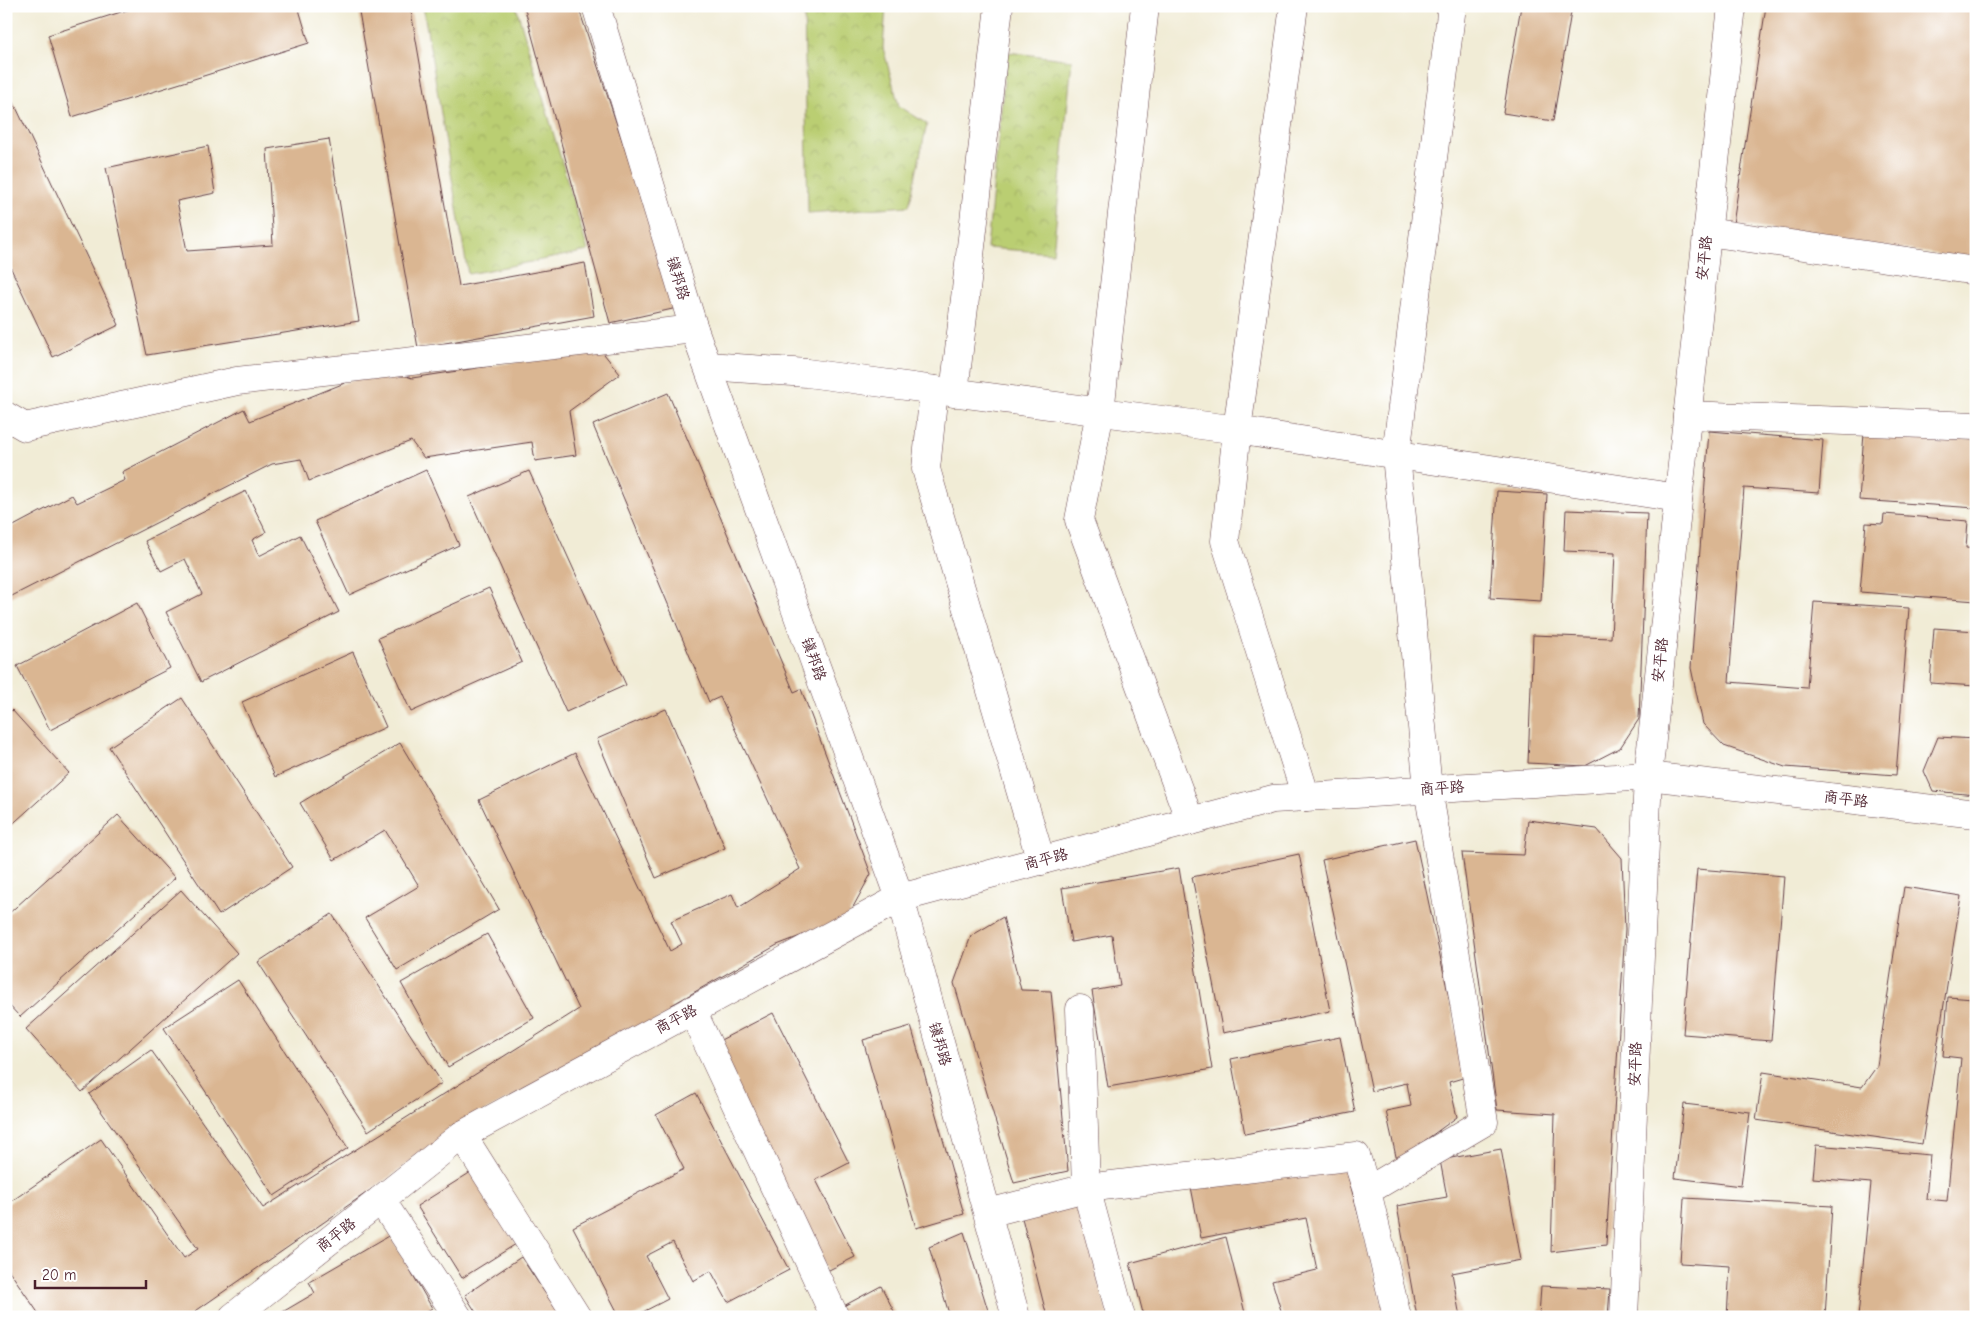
<svg xmlns="http://www.w3.org/2000/svg" width="1982" height="1323" font-family="'Comic Neue','LXGW WenKai TC',sans-serif">
<defs>
<pattern id="park-crowns" width="20" height="18" patternUnits="userSpaceOnUse" patternTransform="scale(1.25)"><rect width="20" height="18" fill="#bace72"/><path d="M2 6a3 3 0 1 1 6 0M12 15a3 3 0 1 1 6 0" fill="none" stroke="#a1b063"/></pattern>
</defs>
<rect width="100%" height="100%" fill="#fff"/>
<filter id="ink" filterUnits="userSpaceOnUse"><feTurbulence type="fractalNoise" baseFrequency=".02" numOctaves="2"/><feDisplacementMap in="SourceGraphic" scale="10" xChannelSelector="R" yChannelSelector="G"/><feConvolveMatrix kernelMatrix="1 2 1 2 8 2 1 2 1" color-interpolation-filters="sRGB"/></filter>
<filter id="wash" filterUnits="userSpaceOnUse"><feTurbulence type="fractalNoise" baseFrequency=".0096" numOctaves="4" result="noise"/><feDisplacementMap in="SourceGraphic" scale="20" xChannelSelector="R" yChannelSelector="G"/><feGaussianBlur stdDeviation="1.12" result="paint"/><feColorMatrix in="noise" values="0 0 0 0 0 0 0 0 0 0 0 0 0 0 0 0 0 1.4 0 .05"/><feComposite in="paint" operator="in"/></filter>
<g filter="url(#wash)">
<rect width="100%" height="100%" fill="#f1ecd6"/>
<g fill="url(#park-crowns)" stroke="#82764e">
<polygon points="423,6 516,6 588,251 468,274"/>
<polygon points="804,6 886,6 883,48 899,106 927,124 909,206 808,213"/>
<polygon points="1007,52 1072,60 1053,253 987,248"/>
</g>
<g id="blocks">
<g fill="#dab692">
<polygon points="140,6 298,6 309,43 72,117 48,35"/>
<polygon points="358,6 410,6 459,286 585,263 594,316 418,348"/>
<polygon points="524,6 578,6 677,308 610,323"/>
<polygon points="1521,6 1572,6 1553,121 1503,113"/>
<polygon points="1766,6 1976,6 1976,260 1733,224"/>
<polygon points="14,103 119,325 53,357 6,258 6,106"/>
<polygon points="329,139 359,321 147,355 106,168 208,146 215,193 177,201 187,251 273,245 267,149"/>
<polygon points="600,349 620,374 569,411 576,455 535,461 532,442 424,458 411,441 309,481 301,459 272,464 6,599 6,530 72,495 77,503 125,480 122,472 244,409 250,421 382,368 412,378"/>
<polygon points="668,393 794,692 801,689 871,874 847,918 777,945 670,1006 673,1012 483,1112 187,1317 41,1317 6,1266 6,1205 101,1139 184,1258 198,1249 89,1094 151,1050 263,1208 579,1009 479,800 575,753 670,951 682,944 671,921 732,894 738,908 800,869 720,697 709,702 593,425"/>
<polygon points="1709,431 1823,440 1819,493 1744,488 1729,682 1807,688 1814,602 1909,608 1896,775 1785,767 1724,746 1703,724 1691,668"/>
<polygon points="1864,433 1976,440 1976,508 1859,500"/>
<polygon points="426,470 459,545 349,595 315,521"/>
<polygon points="529,471 626,685 566,712 469,497"/>
<polygon points="246,491 266,532 252,540 259,556 300,535 339,612 201,682 166,612 202,594 185,559 161,571 145,541"/>
<polygon points="1497,491 1547,494 1541,601 1490,598"/>
<polygon points="1566,510 1647,513 1639,719 1620,748 1585,766 1528,763 1533,635 1611,638 1615,553 1564,551"/>
<polygon points="1884,514 1968,521 1966,548 1976,549 1976,601 1860,592 1866,523 1883,524"/>
<polygon points="489,588 522,662 411,712 378,638"/>
<polygon points="137,603 170,668 50,730 17,666"/>
<polygon points="1934,628 1976,631 1976,686 1930,683"/>
<polygon points="353,652 386,727 275,777 242,702"/>
<polygon points="182,698 292,867 219,915 109,747"/>
<polygon points="666,709 725,848 656,878 597,739"/>
<polygon points="12,710 69,773 6,830 6,715"/>
<polygon points="1938,737 1976,739 1976,795 1933,791 1924,771"/>
<polygon points="400,743 499,909 397,970 365,918 419,886 385,830 334,860 300,803"/>
<polygon points="118,815 175,878 20,1017 6,1002 6,916"/>
<polygon points="1528,820 1597,829 1622,858 1625,929 1606,1245 1551,1252 1555,1114 1497,1110 1462,853 1524,855"/>
<polygon points="1415,839 1466,1077 1449,1082 1457,1117 1397,1161 1386,1111 1411,1106 1407,1083 1372,1091 1322,860"/>
<polygon points="1299,854 1330,1011 1223,1033 1192,877"/>
<polygon points="1179,868 1212,1069 1108,1087 1092,991 1120,986 1112,935 1071,942 1062,888"/>
<polygon points="1697,869 1784,876 1771,1041 1683,1034"/>
<polygon points="1904,887 1961,896 1922,1144 1756,1120 1763,1072 1862,1087 1877,1066"/>
<polygon points="181,890 237,953 82,1092 26,1029"/>
<polygon points="332,914 442,1083 368,1131 258,962"/>
<polygon points="1003,917 1021,990 1051,991 1068,1171 1014,1183 954,983 971,936"/>
<polygon points="487,934 534,1018 448,1067 401,983"/>
<polygon points="238,980 348,1148 274,1196 164,1028"/>
<polygon points="1974,980 1976,1317 1858,1317 1871,1183 1813,1178 1816,1145 1930,1155 1926,1199 1947,1201 1961,1058 1943,1056 1948,997 1973,999"/>
<polygon points="773,1013 849,1163 816,1180 855,1257 827,1271 711,1045"/>
<polygon points="911,1026 964,1214 916,1228 863,1040"/>
<polygon points="1340,1037 1355,1112 1245,1134 1231,1059"/>
<polygon points="696,1093 789,1270 728,1302 711,1271 693,1281 673,1242 646,1256 668,1299 633,1317 620,1317 573,1227 684,1169 656,1115"/>
<polygon points="1684,1104 1750,1112 1741,1186 1675,1178"/>
<polygon points="1501,1149 1521,1260 1452,1273 1460,1317 1417,1317 1397,1206 1447,1197 1440,1160"/>
<polygon points="1346,1169 1386,1317 1283,1317 1272,1281 1317,1270 1306,1218 1201,1238 1191,1187"/>
<polygon points="471,1172 516,1244 462,1278 417,1206"/>
<polygon points="1077,1195 1108,1317 1047,1317 1020,1210"/>
<polygon points="1684,1198 1832,1206 1825,1317 1727,1317 1730,1266 1680,1263"/>
<polygon points="964,1232 990,1317 950,1317 929,1247"/>
<polygon points="390,1235 432,1308 418,1317 274,1317 315,1293 309,1282"/>
<polygon points="1226,1237 1246,1317 1144,1317 1130,1263"/>
<polygon points="521,1257 559,1314 555,1317 479,1317 465,1295"/>
<polygon points="881,1286 897,1317 842,1317 838,1309"/>
<polygon points="1541,1286 1610,1289 1608,1317 1539,1317"/>
</g>
</g>
</g>
<g filter="url(#ink)">
<use href="#blocks" fill-opacity="0" stroke="#633e45" stroke-width="1"/>
<g fill="none" stroke-linecap="round" stroke-linejoin="round">
<g stroke="#633e45" stroke-width="29">
<g id="minor">
<polyline points="596,6 694,329 900,898 1016,1317"/>
<polyline points="1145,6 1100,412 1079,520 1190,821"/>
<polyline points="1294,6 1237,430 1225,541 1306,797"/>
<polyline points="1707,232 1976,271"/>
<polyline points="708,366 807,373 1223,428 1678,498"/>
<polyline points="934,390 926,469 1041,861"/>
<polyline points="954,393 999,6"/>
<polyline points="1687,415 1976,426"/>
<polyline points="6,416 25,427 237,381 694,329"/>
<polyline points="1080,1009 1086,1188 1121,1317"/>
<polyline points="692,1010 835,1317"/>
<polyline points="462,1135 577,1317"/>
<polyline points="381,1200 458,1317"/>
<polyline points="988,1213 1086,1188 1356,1156 1367,1191"/>
<polyline points="233,1317 462,1135 900,898 1273,799 1648,776 1976,814"/>
<polyline points="1397,1317 1367,1191 1484,1122 1428,789 1396,455 1452,6"/>
</g>
</g>
<g stroke="#633e45" stroke-width="29">
<polyline id="tertiary" points="1624,1317 1648,776 1732,6"/>
</g>
<use href="#minor" stroke="#fff" stroke-width="28"/>
<use href="#tertiary" stroke="#fff" stroke-width="28"/>
</g>
</g>
<g text-anchor="middle" dominant-baseline="central" stroke-width="4.5" stroke-linejoin="round" paint-order="stroke">
<g font-size="15" fill="#4a1f2b" stroke="#fff">
<text transform="translate(1704 258) rotate(-84)">安平路</text>
<text transform="translate(678 278) rotate(73)">镇邦路</text>
<text transform="translate(814 659) rotate(70)">镇邦路</text>
<text transform="translate(1660 660) rotate(-84)">安平路</text>
<text transform="translate(1442 788) rotate(-4)">商平路</text>
<text transform="translate(1846 799) rotate(7)">商平路</text>
<text transform="translate(1046 859) rotate(-15)">商平路</text>
<text transform="translate(676 1019) rotate(-28)">商平路</text>
<text transform="translate(940 1044) rotate(74)">镇邦路</text>
<text transform="translate(1635 1064) rotate(-88)">安平路</text>
<text transform="translate(336 1235) rotate(-38)">商平路</text>
</g>
</g>
<rect width="1982" height="1323" fill="none" stroke="#fff" stroke-width="25"/>
<path d="M35 1280v8h111v-8" fill="none" stroke="#4a1f2b" stroke-width="2.5"/>
<text x="42" y="1280" font-size="15" fill="#4a1f2b" stroke="#ffffff" stroke-width="4" paint-order="stroke">20 m</text>
</svg>
